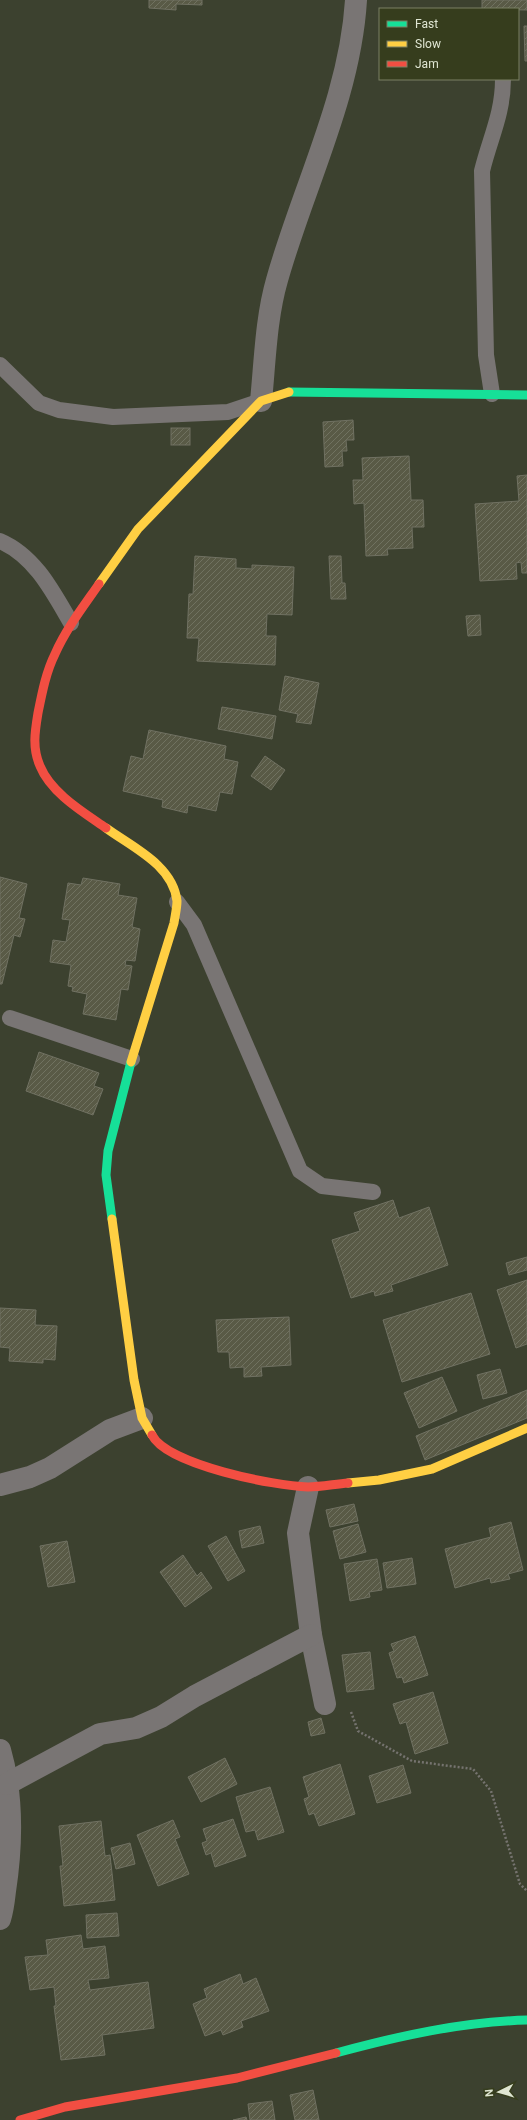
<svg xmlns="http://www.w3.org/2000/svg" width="527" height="2120" font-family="Roboto,sans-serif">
<defs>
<pattern id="building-hatch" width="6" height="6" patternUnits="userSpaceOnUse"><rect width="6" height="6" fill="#595a46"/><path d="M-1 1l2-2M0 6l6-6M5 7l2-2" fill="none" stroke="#707260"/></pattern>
</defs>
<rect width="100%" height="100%" fill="#3c412f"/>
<g fill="url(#building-hatch)" stroke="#707162">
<polygon points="149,0 202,0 202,5 176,4 176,10 149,8"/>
<polygon points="482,0 527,0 527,10 482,9"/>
<polygon points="524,26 527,26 527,61 525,61"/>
<polygon points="353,420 354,440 346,440 347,451 342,451 343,466 325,467 323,422"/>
<rect x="171" y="428" width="19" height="17"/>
<polygon points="409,456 411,500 423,500 424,527 412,527 413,548 387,549 388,555 366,556 364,503 354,504 353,480 363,480 362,458"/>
<polygon points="527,475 527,573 522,573 521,562 516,563 517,579 480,581 475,504 519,501 517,476"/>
<polygon points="195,556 236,559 236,568 252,569 252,565 294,567 292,615 267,614 266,636 276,636 275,665 197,661 199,638 187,638 189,594 193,594"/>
<polygon points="329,556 341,556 342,583 345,583 346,599 331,599"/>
<polygon points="480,615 481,635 468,636 466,616"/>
<polygon points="285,676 319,683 311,724 296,722 298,714 279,710"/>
<polygon points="222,707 276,716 272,739 218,729"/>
<polygon points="149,730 226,746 224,759 238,762 232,794 220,792 216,811 188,805 187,813 162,807 163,800 123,791 131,756 143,759"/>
<polygon points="265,756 285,770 271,790 251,776"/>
<polygon points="0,877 27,884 19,918 25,919 20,937 14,935 2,984 0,984"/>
<polygon points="83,878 120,884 118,895 137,898 132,927 140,929 135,961 126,960 125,965 132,966 128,990 121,989 116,1020 83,1014 87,994 72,991 73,987 68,986 71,965 50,962 53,940 66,942 70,920 62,919 68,883 81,885"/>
<polygon points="39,1052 99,1073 94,1086 103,1089 93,1115 26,1091"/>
<polygon points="393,1200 399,1218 429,1207 448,1265 391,1285 393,1291 375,1296 374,1291 351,1298 332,1240 360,1231 354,1213"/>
<polygon points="527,1257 527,1270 509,1275 506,1263"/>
<polygon points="527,1280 527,1344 516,1348 497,1290"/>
<polygon points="471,1293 490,1354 402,1382 383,1320"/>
<polygon points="0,1308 36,1310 35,1325 57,1326 55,1360 43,1359 43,1363 9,1361 10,1348 0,1347"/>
<polygon points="289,1317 291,1365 261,1367 262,1376 244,1377 244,1367 230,1368 229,1352 218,1352 216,1320"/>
<polygon points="500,1369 507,1393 483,1399 477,1375"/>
<polygon points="442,1377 457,1411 419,1428 404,1393"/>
<polygon points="527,1390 527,1418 425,1460 416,1436"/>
<polygon points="354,1504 358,1521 330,1527 326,1510"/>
<polygon points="511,1522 523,1570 508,1574 510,1579 491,1583 490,1578 455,1588 445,1549 491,1537 489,1528"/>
<polygon points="358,1524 366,1552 340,1559 333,1531"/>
<polygon points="260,1526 264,1543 242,1548 239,1531"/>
<polygon points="226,1536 245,1571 228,1581 208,1546"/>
<polygon points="67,1541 75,1582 48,1587 40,1546"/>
<polygon points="183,1555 197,1576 201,1572 212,1588 185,1607 160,1572"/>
<polygon points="412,1558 416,1584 387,1588 383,1563"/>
<polygon points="377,1559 382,1590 369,1592 370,1597 350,1601 344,1564"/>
<polygon points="415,1636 428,1675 404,1683 402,1677 397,1678 389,1653 394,1651 391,1644"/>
<polygon points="370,1652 374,1689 347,1692 342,1655"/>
<polygon points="433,1692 448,1743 415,1754 406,1722 400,1724 393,1704"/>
<polygon points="321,1718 325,1733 311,1736 308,1722"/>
<polygon points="225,1758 237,1784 201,1802 188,1777"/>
<polygon points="340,1764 355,1814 319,1826 314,1813 309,1815 304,1799 309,1797 303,1777"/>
<polygon points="403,1765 411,1793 377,1803 369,1776"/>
<polygon points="270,1787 284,1832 258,1840 255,1830 246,1832 236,1797"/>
<polygon points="233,1819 246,1856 215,1867 211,1853 206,1855 202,1843 207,1841 203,1829"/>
<polygon points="173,1820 180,1837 175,1839 189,1874 158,1886 137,1835"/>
<polygon points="101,1821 105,1856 110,1855 115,1900 64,1906 60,1866 63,1866 59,1826"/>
<polygon points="130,1843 135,1864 116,1869 111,1848"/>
<polygon points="117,1913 119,1936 87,1938 86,1915"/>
<polygon points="81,1935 83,1949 105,1946 109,1978 88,1980 90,1990 148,1982 154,2028 102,2035 105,2055 61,2060 54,2006 56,2006 54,1987 30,1990 25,1957 48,1955 46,1940"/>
<polygon points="240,1974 243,1984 256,1978 269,2011 241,2021 243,2027 223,2035 221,2030 205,2036 193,2004 207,1998 204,1989"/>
<polygon points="313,2090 319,2120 295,2120 290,2095"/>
<polygon points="272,2101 275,2120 250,2120 248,2104"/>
<polygon points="246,2117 247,2120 233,2120"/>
</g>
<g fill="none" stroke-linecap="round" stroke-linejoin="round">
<polyline stroke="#75736f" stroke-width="2.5" stroke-dasharray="2 2" stroke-linecap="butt" points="351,1712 358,1731 412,1761 473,1769 491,1791 520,1884 527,1891"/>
<g stroke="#797574" stroke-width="16">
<polyline points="0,365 39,403 59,410 113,417 228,412 261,401"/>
<path d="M492 394 486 355 482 171C490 138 503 114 503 79"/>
<path d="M0 541C35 556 53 592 71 623"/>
<polyline points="177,902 194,925 300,1171 322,1186 373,1192"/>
<polyline points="10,1018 132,1059"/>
</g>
<g stroke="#797574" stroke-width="22">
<path d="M261 401C265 361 266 318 277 280 303 187 350 98 356 0"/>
<polyline points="0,1485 30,1477 50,1468 110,1430 142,1418"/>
<polyline points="308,1487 298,1533 311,1635 325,1704"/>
<path d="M0 1750C13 1795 12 1845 5 1891 4 1900 3 1910 0 1919"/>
<polyline points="7,1784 100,1734 136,1728 161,1717 195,1696 311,1635"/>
</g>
<g stroke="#16e098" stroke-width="9">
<polyline points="289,392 527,395"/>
<polyline points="112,1219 106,1175 108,1151 131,1062"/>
<path d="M336 2053C399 2036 461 2022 527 2020"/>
</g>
<g stroke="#ffcf43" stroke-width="9">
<polyline points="99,584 138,529 261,401 289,392"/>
<path d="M106 828C132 847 173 865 177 901 177 908 175 916 174 923L131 1062"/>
<polyline points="112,1219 134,1380 142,1418 152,1435"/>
<polyline points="348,1483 379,1480 432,1469 527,1428"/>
</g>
<g stroke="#f24e42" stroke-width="9">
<path d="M99 584C83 607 66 629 55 654 46 672 42 693 38 713 35 731 32 748 40 766 51 793 83 812 106 828"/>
<path d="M152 1435C167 1465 275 1486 308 1487 321 1487 335 1484 348 1483"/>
<polyline points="20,2120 65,2107 237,2078 336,2053"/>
</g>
</g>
<rect x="379" y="8" width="140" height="72" fill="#363d1d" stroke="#7a8065"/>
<rect x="387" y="21" width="20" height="6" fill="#16e098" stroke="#7a8065"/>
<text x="415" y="28" font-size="12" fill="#dfe5d2">Fast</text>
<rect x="387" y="41" width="20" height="6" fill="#ffcf43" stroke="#7a8065"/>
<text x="415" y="48" font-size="12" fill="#dfe5d2">Slow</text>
<rect x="387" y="61" width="20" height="6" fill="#f24e42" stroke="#7a8065"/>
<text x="415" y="68" font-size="12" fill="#dfe5d2">Jam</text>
<g transform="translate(499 2092) rotate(265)" stroke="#363d1d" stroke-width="3" paint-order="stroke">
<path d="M0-3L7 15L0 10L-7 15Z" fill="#dfe5d2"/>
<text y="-6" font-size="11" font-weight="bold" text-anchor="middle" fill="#dfe5d2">N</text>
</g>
</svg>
